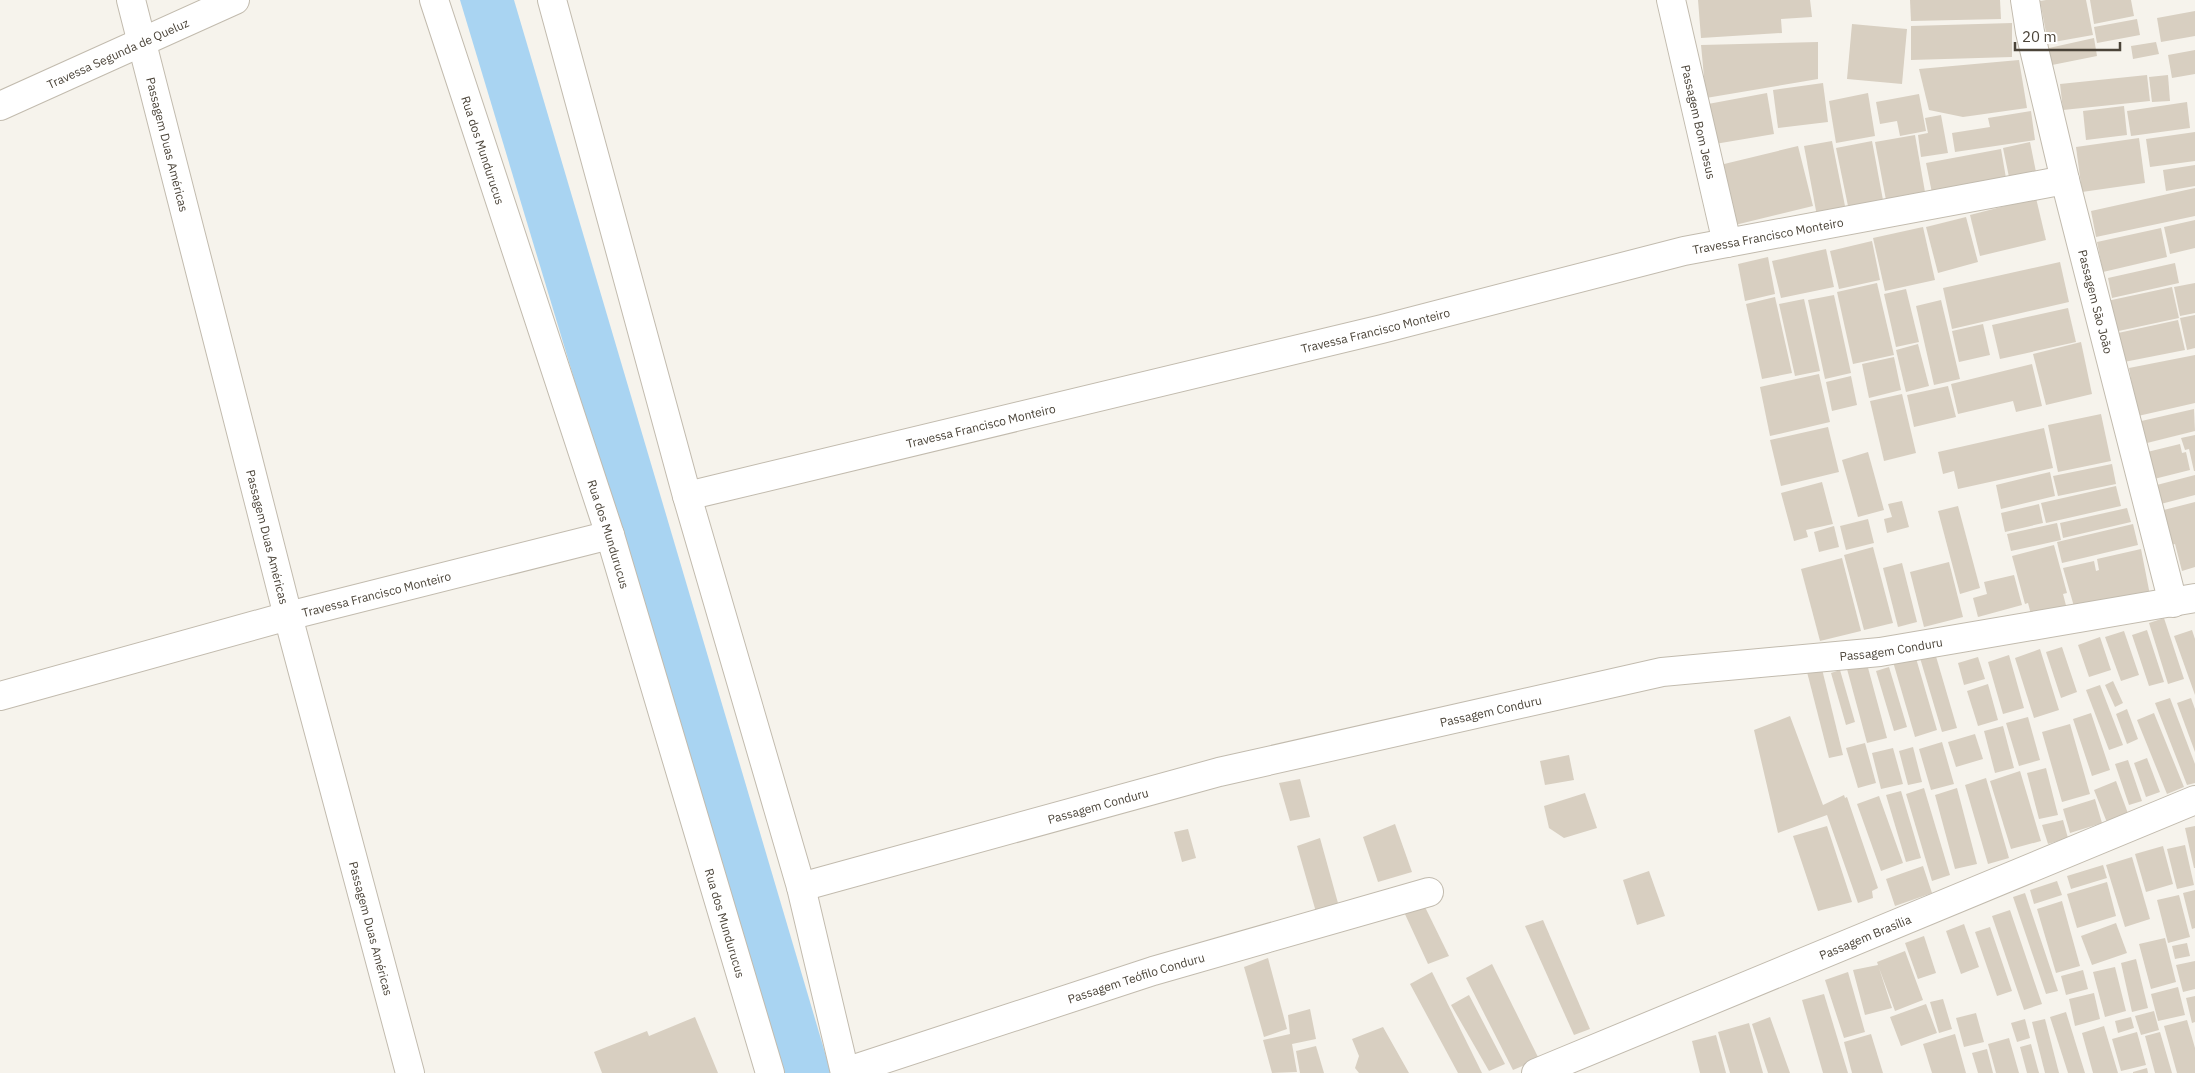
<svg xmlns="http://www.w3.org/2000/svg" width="2195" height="1073" font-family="'IBM Plex Sans',sans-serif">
<rect width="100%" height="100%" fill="#f6f3ec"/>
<polygon fill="#a9d4f2" points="460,0 514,0 831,1073 783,1073"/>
<g fill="#d8cfc1">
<polygon points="1698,0 1810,0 1812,17 1781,19 1782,33 1701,38"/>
<polygon points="1910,0 2000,0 2001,19 1911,21"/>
<polygon points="2046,0 2086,0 2093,35 2048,43 2040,1"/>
<polygon points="2090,0 2131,0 2134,16 2094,24"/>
<polygon points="2195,11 2195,36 2161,42 2157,18"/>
<polygon points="2137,19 2140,35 2097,43 2094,27"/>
<polygon points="2012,23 2012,57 1911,60 1911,26"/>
<polygon points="1852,24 1907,29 1902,84 1847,79"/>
<polygon points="2094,38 2097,56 2052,65 2049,48"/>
<polygon points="1818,42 1818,79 1706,98 1701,45"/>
<polygon points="2156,42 2159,54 2133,59 2131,46"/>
<polygon points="2195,50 2195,74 2172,78 2168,55"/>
<polygon points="2019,60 2027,108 1963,117 1929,110 1919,69"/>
<polygon points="2147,75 2150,101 2063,110 2060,84"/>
<polygon points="2168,75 2170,101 2152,102 2149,77"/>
<polygon points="1823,83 1828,122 1778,128 1773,90"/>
<polygon points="1767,93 1774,134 1715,144 1708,104"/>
<polygon points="1868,93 1875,136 1836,143 1829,101"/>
<polygon points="1919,94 1926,131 1900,136 1897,121 1880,124 1876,102"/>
<polygon points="2187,102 2190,128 2131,136 2127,111"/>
<polygon points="2124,106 2127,135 2086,140 2083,111"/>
<polygon points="2031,111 2035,140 1955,152 1952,133 1990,127 1988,118"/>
<polygon points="1941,115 1948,153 1921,157 1918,135 1928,133 1925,118"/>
<polygon points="2195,132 2195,161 2150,167 2146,139"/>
<polygon points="1915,135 1925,192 1886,200 1875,142"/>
<polygon points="2139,138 2145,183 2082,192 2076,147"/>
<polygon points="1832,141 1846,211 1817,216 1804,146"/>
<polygon points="1872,141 1883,200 1848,206 1836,148"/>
<polygon points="2030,142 2036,172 2009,177 2003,148"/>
<polygon points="1798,146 1813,206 1735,225 1720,165"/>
<polygon points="2001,149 2006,178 1932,193 1926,163"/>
<polygon points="2195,165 2195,186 2166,191 2163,170"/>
<polygon points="2195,188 2195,216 2096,237 2091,211"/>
<polygon points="2036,198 2046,240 1980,256 1970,215"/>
<polygon points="1966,217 1978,262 1938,273 1926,227"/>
<polygon points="2195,220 2195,248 2170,254 2164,227"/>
<polygon points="1923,227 1935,280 1885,291 1873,238"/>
<polygon points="2161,228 2167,257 2103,272 2097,242"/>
<polygon points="1872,241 1880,280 1839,289 1830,251"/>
<polygon points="1826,249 1834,287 1781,298 1772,261"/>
<polygon points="1768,257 1775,294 1745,301 1738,264"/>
<polygon points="2060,262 2069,302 1952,329 1943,288"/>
<polygon points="2175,263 2179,283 2112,298 2108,278"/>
<polygon points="1877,283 1894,355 1853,364 1837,292"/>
<polygon points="2195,283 2195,313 2180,316 2174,287"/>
<polygon points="2172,287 2179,318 2114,332 2107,301"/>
<polygon points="1906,289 1919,342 1896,347 1884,294"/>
<polygon points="1834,295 1851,373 1825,379 1808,300"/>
<polygon points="1775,297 1792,373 1762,379 1746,304"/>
<polygon points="1804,299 1820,371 1795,376 1779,304"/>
<polygon points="1941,300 1960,379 1934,385 1916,306"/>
<polygon points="2068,308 2076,342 2000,359 1992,325"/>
<polygon points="2195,315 2195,348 2187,350 2180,318"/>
<polygon points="2178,320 2185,350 2124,362 2118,333"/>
<polygon points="1983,324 1990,355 1959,362 1952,331"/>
<polygon points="2081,342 2092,394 2046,405 2033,354"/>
<polygon points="1918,344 1929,386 1906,392 1896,350"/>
<polygon points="2195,355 2195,403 2138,416 2129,368"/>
<polygon points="1894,357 1901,390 1869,398 1862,364"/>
<polygon points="2032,364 2042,406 2016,412 2013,401 1958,414 1951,384"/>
<polygon points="1819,374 1830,422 1770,436 1760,387"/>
<polygon points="1851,376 1857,405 1832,411 1826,382"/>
<polygon points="1948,386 1956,417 1914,427 1907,395"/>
<polygon points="1902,394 1916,453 1884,461 1870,401"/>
<polygon points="2194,409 2195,431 2143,444 2137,422"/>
<polygon points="2101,414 2111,461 2058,472 2048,425"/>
<polygon points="1828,427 1839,472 1781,486 1770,440"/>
<polygon points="2044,428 2053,468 1958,489 1954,471 1943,474 1938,452"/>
<polygon points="2195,435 2195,471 2194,471 2189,449 2185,450 2181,438"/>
<polygon points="2180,444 2182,453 2186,452 2190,470 2150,480 2143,453"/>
<polygon points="1868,452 1884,510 1858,517 1842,460"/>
<polygon points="2112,464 2116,484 2058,496 2053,476"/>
<polygon points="2050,472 2055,496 2001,509 1996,485"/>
<polygon points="2195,475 2195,495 2157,505 2153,486"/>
<polygon points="1822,482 1833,524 1806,530 1808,537 1794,541 1781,493"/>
<polygon points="2116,486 2121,506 2046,523 2041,503"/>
<polygon points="1902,501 1909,527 1887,533 1884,519 1892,517 1888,504"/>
<polygon points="2195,502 2195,567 2182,571 2175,544 2165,547 2156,512"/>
<polygon points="2039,504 2043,523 2005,532 2001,513"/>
<polygon points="1958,506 1980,588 1960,594 1938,511"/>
<polygon points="2127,508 2131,522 2063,538 2060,523"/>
<polygon points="1868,519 1874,543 1846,550 1840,526"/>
<polygon points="2057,523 2061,540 2011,551 2007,534"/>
<polygon points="2133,524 2138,545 2062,563 2057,542"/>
<polygon points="1834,526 1839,547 1819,552 1814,532"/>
<polygon points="2054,545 2067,593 2063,594 2068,613 2033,622 2028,603 2025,604 2012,556"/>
<polygon points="1873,547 1893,623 1864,630 1844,555"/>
<polygon points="2141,549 2150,595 2075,610 2063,568 2094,561 2096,571 2099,570 2097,559"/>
<polygon points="1842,558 1861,631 1820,641 1801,569"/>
<polygon points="1949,562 1963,617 1924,627 1910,572"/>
<polygon points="1902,563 1917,622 1898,627 1883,568"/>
<polygon points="2014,575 2022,605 1978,617 1973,598 1987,594 1984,582"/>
<polygon points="2164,618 2184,679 2168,684 2149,623"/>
<polygon points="2147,630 2164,682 2149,686 2132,635"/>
<polygon points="2192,630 2195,639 2195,695 2174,636"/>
<polygon points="2124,631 2139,675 2121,681 2105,637"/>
<polygon points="2100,637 2111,670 2089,677 2078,645"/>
<polygon points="2062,647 2077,692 2061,698 2046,652"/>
<polygon points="1913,648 1937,730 1915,737 1891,655"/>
<polygon points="2040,649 2059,710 2034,718 2015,658"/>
<polygon points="1935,653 1957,728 1942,732 1920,658"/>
<polygon points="2009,655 2024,708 2003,714 1988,662"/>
<polygon points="1978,657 1985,679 1964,685 1958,663"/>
<polygon points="1867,664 1887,738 1867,743 1847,669"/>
<polygon points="1889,667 1907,727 1894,731 1876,671"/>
<polygon points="1822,669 1843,755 1829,758 1807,672"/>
<polygon points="1840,670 1855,722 1846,725 1831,673"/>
<polygon points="2113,681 2123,703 2115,707 2105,685"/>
<polygon points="1988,684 1998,720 1978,726 1967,691"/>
<polygon points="2100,685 2123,745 2109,750 2086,690"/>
<polygon points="2170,698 2195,764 2195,783 2187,785 2155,703"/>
<polygon points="2191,698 2195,709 2195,752 2177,703"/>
<polygon points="2127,709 2138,739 2127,744 2116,714"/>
<polygon points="2091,713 2110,770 2092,776 2073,719"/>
<polygon points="2154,713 2184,787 2167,794 2137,720"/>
<polygon points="1790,716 1823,805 1844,795 1845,798 1847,797 1878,888 1872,891 1873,898 1858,903 1827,815 1778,833 1754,730"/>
<polygon points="2028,717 2040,760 2019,766 2006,723"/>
<polygon points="2070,724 2090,794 2062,802 2042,732"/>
<polygon points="2003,726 2014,768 1995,773 1984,731"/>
<polygon points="1975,734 1983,759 1956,767 1948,742"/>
<polygon points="1942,742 1954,784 1931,790 1919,749"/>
<polygon points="1865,743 1876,783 1858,788 1846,748"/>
<polygon points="1913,747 1922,782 1908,785 1899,751"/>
<polygon points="1893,748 1903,784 1881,789 1872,753"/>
<polygon points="1569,755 1574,780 1545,785 1540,761"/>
<polygon points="2147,758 2160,792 2146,797 2134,763"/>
<polygon points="2128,760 2142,801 2129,805 2115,764"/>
<polygon points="2046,768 2058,815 2039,819 2027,773"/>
<polygon points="2020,771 2041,841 2011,849 1990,781"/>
<polygon points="1986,778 2009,858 1988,864 1965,785"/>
<polygon points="1300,779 1310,817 1290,821 1279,783"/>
<polygon points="2116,781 2129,816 2108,825 2094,790"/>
<polygon points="1924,788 1950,875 1932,881 1906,794"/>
<polygon points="1957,788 1977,864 1955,869 1935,795"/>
<polygon points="1901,791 1921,858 1906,862 1886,795"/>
<polygon points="1585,793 1597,828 1564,838 1549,828 1544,806"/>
<polygon points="1879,796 1903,863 1881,871 1857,804"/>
<polygon points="2095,799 2102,823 2070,833 2063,809"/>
<polygon points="2063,820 2068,838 2048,844 2042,825"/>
<polygon points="1395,824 1412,872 1378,882 1363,837"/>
<polygon points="1827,826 1852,902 1818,911 1793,836"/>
<polygon points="2195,826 2195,868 2194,868 2185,828"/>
<polygon points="1188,829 1196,858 1182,862 1174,832"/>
<polygon points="1320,838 1341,914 1318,919 1297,846"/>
<polygon points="2185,845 2194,885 2177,889 2167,849"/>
<polygon points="2163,846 2173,884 2146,892 2135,854"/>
<polygon points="2132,857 2150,919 2125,927 2106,865"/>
<polygon points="2103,865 2107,878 2071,889 2067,876"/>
<polygon points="1923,866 1932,893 1895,906 1886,879"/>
<polygon points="1649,871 1665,916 1637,925 1623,880"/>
<polygon points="2057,881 2062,895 2034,904 2030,890"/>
<polygon points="2107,882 2116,916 2077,928 2067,894"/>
<polygon points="2195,890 2195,928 2192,929 2183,893"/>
<polygon points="2025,893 2058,991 2046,994 2013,897"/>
<polygon points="2179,895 2190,937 2168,943 2157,900"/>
<polygon points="2062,901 2080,966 2056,973 2037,909"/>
<polygon points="1425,907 1449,956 1428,964 1404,912"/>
<polygon points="2010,910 2042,1004 2024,1010 1992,916"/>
<polygon points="1543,920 1590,1029 1574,1035 1525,926"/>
<polygon points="2116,923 2127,953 2092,965 2081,936"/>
<polygon points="1964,924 1979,967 1961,974 1946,931"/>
<polygon points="1990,927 2012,991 1997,996 1975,932"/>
<polygon points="1924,936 1936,973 1918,979 1905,943"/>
<polygon points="2165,938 2176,982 2151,989 2139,944"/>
<polygon points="2187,943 2190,956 2175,959 2172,946"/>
<polygon points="1905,951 1923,1000 1895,1011 1879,968 1892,1008 1865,1015 1853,970 1878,965 1877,962"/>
<polygon points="1268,958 1287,1029 1264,1037 1244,967"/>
<polygon points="2136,959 2148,1008 2132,1012 2121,963"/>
<polygon points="2195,961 2195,989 2183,992 2176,965"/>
<polygon points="1492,964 1539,1059 1513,1070 1466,978"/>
<polygon points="2115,967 2126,1011 2105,1017 2093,972"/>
<polygon points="2083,970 2088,989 2066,995 2061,976"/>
<polygon points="1432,972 1482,1073 1458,1073 1410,984"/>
<polygon points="1848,972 1865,1032 1844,1038 1825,980"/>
<polygon points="2178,987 2185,1015 2158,1021 2151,994"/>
<polygon points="2094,993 2100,1019 2075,1026 2069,999"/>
<polygon points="1824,994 1848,1073 1823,1073 1802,1000"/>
<polygon points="1469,995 1505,1064 1489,1071 1451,1005"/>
<polygon points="2195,996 2195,1022 2192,1023 2186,998"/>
<polygon points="1943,999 1952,1029 1939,1033 1930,1002"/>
<polygon points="1926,1004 1937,1033 1901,1046 1890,1017"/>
<polygon points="1310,1009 1316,1039 1292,1044 1297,1072 1272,1073 1263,1040 1290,1034 1288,1015"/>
<polygon points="2154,1011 2159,1030 2141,1035 2135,1016"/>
<polygon points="2066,1012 2085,1073 2068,1073 2050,1017"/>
<polygon points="1976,1013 1984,1042 1964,1047 1956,1018"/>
<polygon points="695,1017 718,1073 602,1073 594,1052 647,1031 649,1036"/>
<polygon points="1770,1017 1790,1073 1768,1073 1752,1024"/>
<polygon points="2131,1017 2134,1028 2118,1033 2115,1021"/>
<polygon points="2025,1019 2030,1038 2017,1042 2011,1023"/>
<polygon points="2045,1019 2059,1073 2045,1073 2032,1022"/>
<polygon points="2187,1020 2195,1048 2195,1073 2177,1073 2164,1026"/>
<polygon points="1749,1023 1763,1073 1730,1073 1718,1032"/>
<polygon points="2104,1026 2118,1073 2093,1073 2082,1033"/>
<polygon points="1383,1027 1409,1073 1359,1073 1355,1068 1359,1056 1352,1039"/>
<polygon points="2137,1032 2146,1065 2121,1071 2112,1039"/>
<polygon points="2160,1032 2172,1073 2155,1073 2145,1036"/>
<polygon points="1871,1034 1883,1073 1852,1073 1844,1042"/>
<polygon points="1955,1034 1966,1073 1932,1073 1923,1044"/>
<polygon points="1716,1035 1726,1073 1700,1073 1692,1041"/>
<polygon points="2009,1038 2019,1073 1996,1073 1988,1044"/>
<polygon points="2031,1044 2039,1073 2027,1073 2020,1047"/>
<polygon points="1316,1046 1324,1073 1300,1073 1296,1051"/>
<polygon points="1987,1049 1993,1073 1978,1073 1972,1053"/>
<polygon points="2147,1068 2148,1073 2133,1073 2133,1072"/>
</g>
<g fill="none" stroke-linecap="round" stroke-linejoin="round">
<g stroke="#c2bbae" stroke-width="30">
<g id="street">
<path id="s1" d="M131 0 288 616 410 1073"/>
<path id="s2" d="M434 0 610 535 770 1073"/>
<polyline points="552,0 687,496 801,887 845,1073"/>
<path id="s3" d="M1671 0 1727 243"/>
<path id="s4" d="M2025 0 2030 32 2065 180 2173 603"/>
<path id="s5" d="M0 106 235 0"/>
<path id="s6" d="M687 496 1382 329 1684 251 2065 180"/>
<path id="s7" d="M0 696 288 616 610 535"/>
<path id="s8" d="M801 887 1219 772 1662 672 1880 652 2195 598"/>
<path id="s9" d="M845 1072 1153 971 1429 892"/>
<path id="s10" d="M1536 1073 2195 800"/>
</g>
</g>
<use href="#street" stroke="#fff" stroke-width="28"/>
</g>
<g text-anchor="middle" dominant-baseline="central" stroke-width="5" stroke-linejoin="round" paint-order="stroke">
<g font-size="12" fill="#4b4439" stroke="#fff">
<text stroke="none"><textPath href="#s5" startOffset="129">Travessa Segunda de Queluz</textPath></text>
<text stroke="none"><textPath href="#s3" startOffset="125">Passagem Bom Jesus</textPath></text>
<text stroke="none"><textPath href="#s1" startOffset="149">Passagem Duas Américas</textPath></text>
<text stroke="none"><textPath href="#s2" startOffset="158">Rua dos Mundurucus</textPath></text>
<text stroke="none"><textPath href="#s6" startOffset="1112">Travessa Francisco Monteiro</textPath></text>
<text stroke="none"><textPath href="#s4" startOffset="310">Passagem São João</textPath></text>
<text stroke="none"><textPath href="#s6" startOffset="708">Travessa Francisco Monteiro</textPath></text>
<text stroke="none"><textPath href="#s6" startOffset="302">Travessa Francisco Monteiro</textPath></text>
<text stroke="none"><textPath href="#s2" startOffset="562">Rua dos Mundurucus</textPath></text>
<text stroke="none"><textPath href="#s1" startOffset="554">Passagem Duas Américas</textPath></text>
<text stroke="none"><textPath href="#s7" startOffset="390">Travessa Francisco Monteiro</textPath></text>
<text stroke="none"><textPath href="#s8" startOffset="1118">Passagem Conduru</textPath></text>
<text stroke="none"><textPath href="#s8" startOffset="712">Passagem Conduru</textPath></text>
<text stroke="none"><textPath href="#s8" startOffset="308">Passagem Conduru</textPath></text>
<text stroke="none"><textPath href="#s2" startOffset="968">Rua dos Mundurucus</textPath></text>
<text stroke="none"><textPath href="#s1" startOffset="959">Passagem Duas Américas</textPath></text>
<text stroke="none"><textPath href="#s10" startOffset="356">Passagem Brasília</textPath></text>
<text stroke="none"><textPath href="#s9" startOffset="306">Passagem Teófilo Conduru</textPath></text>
</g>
</g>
<path d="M2015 42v8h105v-8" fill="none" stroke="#4b4439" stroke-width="2.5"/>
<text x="2022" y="42" font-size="15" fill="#4b4439" stroke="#ffffff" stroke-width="4" paint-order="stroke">20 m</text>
</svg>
